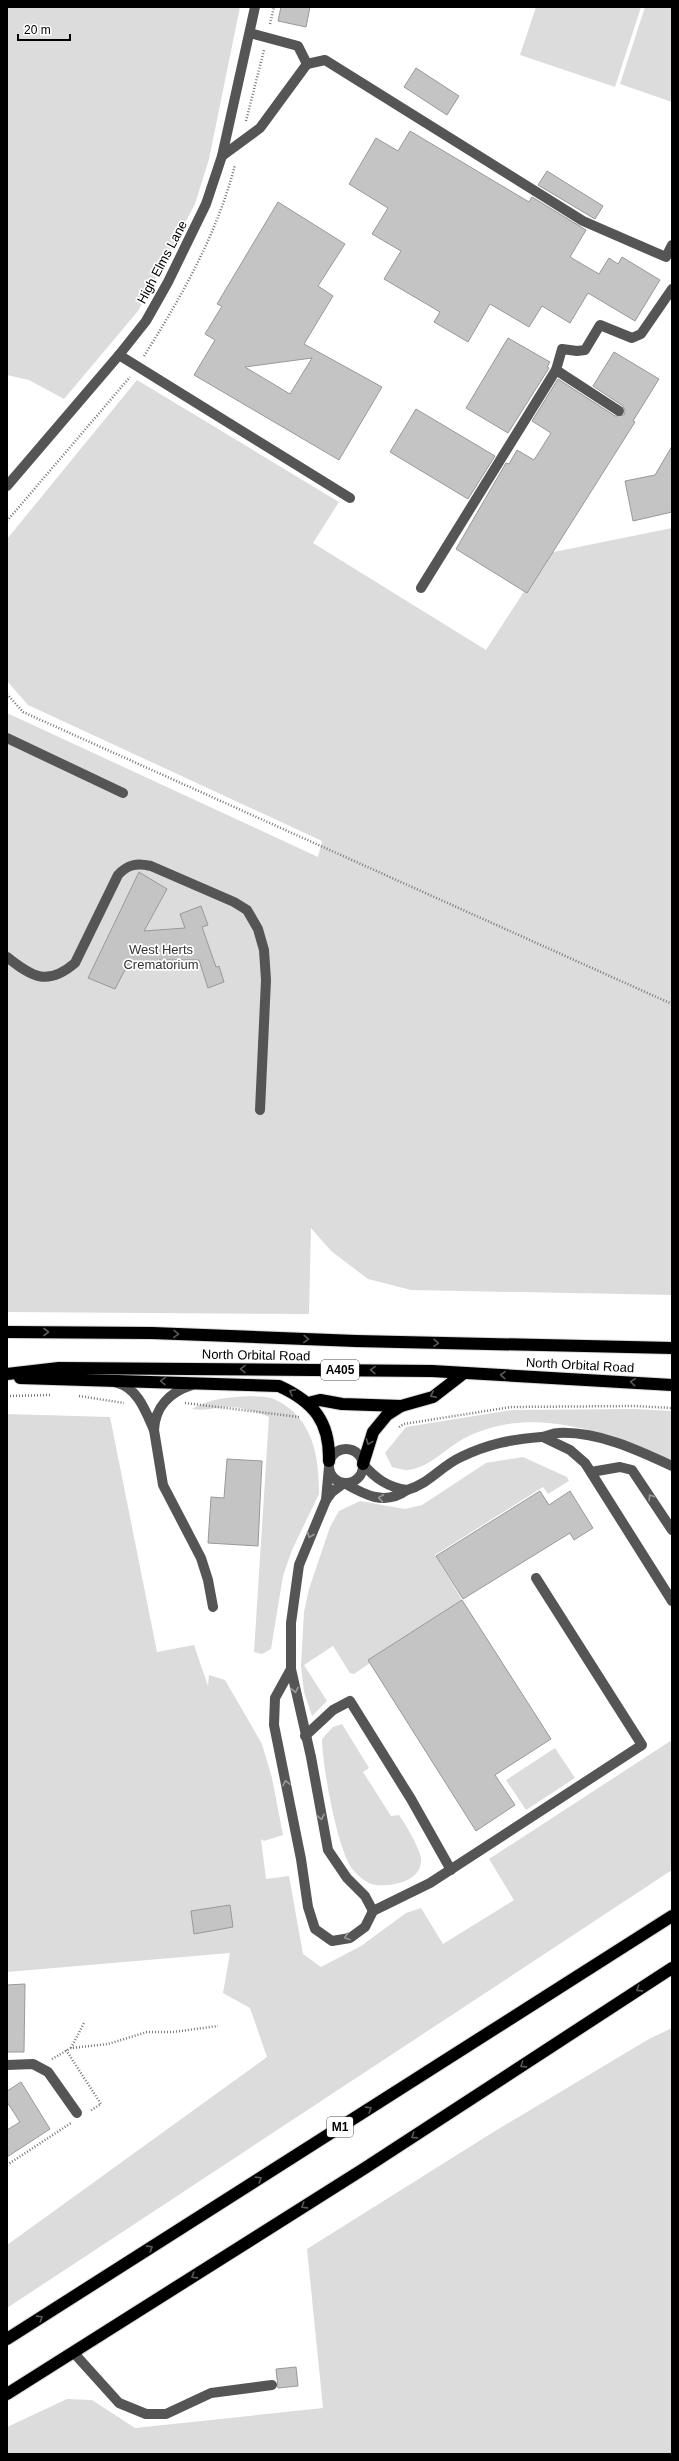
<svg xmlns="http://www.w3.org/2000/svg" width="679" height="2461" font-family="Helvetica,sans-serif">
<rect width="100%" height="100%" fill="#fff"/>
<g fill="#dcdcdc">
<polygon points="7,7 240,7 209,159 195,204 138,311 64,399 29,380 7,375"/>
<polygon points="536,7 641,7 615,87 520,55"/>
<polygon points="645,7 672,7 672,102 620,84"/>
<polygon points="137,380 339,502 313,543 486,650 549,553 672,528 672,1295 411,1290 368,1279 331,1251 311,1228 309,1314 7,1312 7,713 318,857 322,841 28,705 7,681 7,539"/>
<path d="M251 1396C259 1397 269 1396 276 1400 313 1418 319 1456 319 1494L292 1550 283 1576 271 1649 262 1654 254 1652 269 1417C255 1411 242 1407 227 1407 215 1408 204 1411 192 1409 211 1398 230 1397 251 1396Z"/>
<path d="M635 1409 672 1411V1462C609 1432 530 1403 463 1439 445 1449 427 1469 407 1470 403 1470 397 1468 392 1467L385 1453 406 1427 512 1410Z"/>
<polygon points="7,1414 110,1417 157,1652 194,1645 208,1686 209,1675 225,1680 262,1744 272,1778 283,1835 264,1841 261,1839 266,1879 289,1876 303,1954 321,1967 361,1946 406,1913 421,1908 443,1944 514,1900 489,1859 672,1740 672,1870 7,2308 7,2245 267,2057 250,2008 223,1993 230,1953 7,1972"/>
<polygon points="523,1457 567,1477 569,1481 548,1494 543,1487 435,1555 462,1600 369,1660 370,1663 354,1674 350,1673 333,1646 304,1665 327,1701 312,1716 304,1692 301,1666 304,1612 309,1589 330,1527 339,1511 360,1501 405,1509 422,1505 486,1463"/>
<path d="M342 1724 369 1768 363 1772 391 1816 399 1815C405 1823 420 1849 421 1858 423 1883 388 1888 371 1884 366 1882 358 1876 354 1871 338 1855 322 1764 322 1739L333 1727Z"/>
<polygon points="555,1748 575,1778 526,1810 506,1780"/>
<polygon points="672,2028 672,2454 7,2454 7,2427 67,2399 92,2400 135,2428 323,2408 307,2249 495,2131 649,2039"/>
</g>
<g fill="#c4c4c4" stroke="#999" fill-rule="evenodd">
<polygon points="281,7 310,7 306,27 278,21"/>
<polygon points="416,68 459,96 447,115 404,87"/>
<polygon points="410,131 529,202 532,197 586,230 570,257 599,274 609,258 618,264 622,257 660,280 635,321 588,293 570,323 542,306 529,327 490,304 468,342 434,322 440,312 384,279 401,251 372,234 388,208 349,184 376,138 398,151"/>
<polygon points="547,171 603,206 595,219 538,185"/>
<path d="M278 202 345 244 318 286 333 296 304 344 382 387 339 460 194 375 215 340 205 334 222 306 217 304ZM312 358 290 394 245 367Z"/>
<polygon points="508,338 550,362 547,367 549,368 508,433 466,408"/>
<polygon points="614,352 659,379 633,421 635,422 527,593 456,549 506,463 509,464 517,450 534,460 551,433 532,421 558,379 615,416 624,415 625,411 623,406 593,386"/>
<polygon points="416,409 495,456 468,499 390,452"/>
<polygon points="672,446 672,512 633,521 625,481 655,475"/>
<polygon points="139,872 167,889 144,931 185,928 180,914 201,906 208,925 202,927 216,967 219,966 224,982 208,988 199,960 159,960 160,966 128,964 115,989 88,978"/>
<polygon points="227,1459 262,1461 258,1546 208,1543 211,1497 224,1498"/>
<polygon points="540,1491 549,1505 570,1491 593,1528 574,1540 570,1533 463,1599 436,1556"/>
<polygon points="462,1600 551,1739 495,1775 515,1805 476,1831 368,1660"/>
<polygon points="230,1905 233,1927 194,1934 191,1911"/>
<polygon points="25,1984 24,2052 7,2052 7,1985"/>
<polygon points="21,2082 50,2129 7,2157 7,2130 20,2122 7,2102 7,2091"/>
<polygon points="296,2367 298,2386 278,2388 276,2369"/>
</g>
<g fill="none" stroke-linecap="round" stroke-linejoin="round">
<g stroke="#dbdbdb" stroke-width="14">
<g id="highway">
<polyline points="7,1332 152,1333 356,1341 672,1348"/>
<polyline points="7,1374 59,1368 432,1371 672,1385"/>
<path d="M20 1378 279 1386C314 1402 330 1422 329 1461"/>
<polyline points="308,1403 320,1400 342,1404 401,1406"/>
<polyline points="363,1464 373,1432 387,1415 401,1406 433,1397 464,1373"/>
<polyline points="7,2339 672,1916"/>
<polyline points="7,2394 365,2168 672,1968"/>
</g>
</g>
<g stroke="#777" stroke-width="2.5" stroke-dasharray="1 2" stroke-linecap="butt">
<polyline points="270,24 274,7"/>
<polyline points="246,121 264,50"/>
<path d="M144 356C182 296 217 234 235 165"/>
<polyline points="7,521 130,377"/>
<polyline points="7,694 23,712 672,1004"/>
<polyline points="7,1396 51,1395"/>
<polyline points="79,1396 124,1403"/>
<polyline points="185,1403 299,1417"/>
<polyline points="399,1427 404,1424 511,1407 635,1406 672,1408"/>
<polyline points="71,2048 84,2023"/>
<polyline points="66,2050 101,2104 90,2111"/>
<polyline points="52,2059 71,2048 108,2044 147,2032 173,2032 218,2026"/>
<polyline points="7,2165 71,2123"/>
</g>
<g stroke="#555" stroke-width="10">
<polyline points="307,64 325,60 583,221 666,257 672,245"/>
<polyline points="222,156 260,128 307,64 298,46 250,33"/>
<polyline points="119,355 350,498"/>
<polyline points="619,411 556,370 562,349 577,351 585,350 600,325 632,338 641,334 672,289"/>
<polyline points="7,486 119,355 146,321 168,282 206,204 222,156 255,7"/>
<polyline points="421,588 556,370"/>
<polyline points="7,738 123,793"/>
<path d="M7 957C33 978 48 986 75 963L118 875C128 864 137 863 151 866L234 902 247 910 258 929 264 950 266 980 260 1110"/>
<path d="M117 1383C138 1388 146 1412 154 1430 155 1407 170 1392 192 1385"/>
<polyline points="154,1430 163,1485 201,1558 208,1580 213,1607"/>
<polyline points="543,1437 570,1450 585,1463 672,1601"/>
<circle cx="346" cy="1466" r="17"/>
<path d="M329 1467 326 1500 332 1492 344 1483C365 1495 385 1506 407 1490 387 1487 375 1478 363 1464"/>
<polyline points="591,1472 620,1467 632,1470 672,1530"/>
<path d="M407 1490C429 1484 441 1466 461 1457 488 1444 512 1439 541 1437 547 1437 552 1433 558 1433 597 1431 638 1450 672 1466"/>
<polyline points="326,1500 299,1565 291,1623 291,1669 311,1757 328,1850 347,1878 365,1896 373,1911"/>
<polyline points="291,1669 275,1698 274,1725 301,1859 308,1907 315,1929 332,1941 350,1938 365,1927 373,1911 430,1883 642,1745 536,1578"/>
<polyline points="305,1736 333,1710 350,1701 411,1799 451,1870"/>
<polyline points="7,2065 33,2064 48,2072 77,2113"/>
<polyline points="73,2352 119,2403 146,2414 166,2414 211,2393 272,2385"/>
</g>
<use href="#highway" stroke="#000" stroke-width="12"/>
</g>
<defs><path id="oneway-chevron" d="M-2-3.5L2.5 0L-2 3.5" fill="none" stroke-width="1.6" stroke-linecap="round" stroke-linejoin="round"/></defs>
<g stroke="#595959">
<use href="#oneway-chevron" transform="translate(46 1332)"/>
<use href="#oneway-chevron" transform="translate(176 1334) rotate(2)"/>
<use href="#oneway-chevron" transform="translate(306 1339) rotate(2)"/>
<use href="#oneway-chevron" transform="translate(436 1343) rotate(1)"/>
<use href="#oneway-chevron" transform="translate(243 1369) rotate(-179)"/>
<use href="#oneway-chevron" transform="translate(373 1370) rotate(-179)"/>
<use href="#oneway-chevron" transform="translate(503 1375) rotate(-177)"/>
<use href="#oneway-chevron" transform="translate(163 1381) rotate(-179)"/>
<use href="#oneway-chevron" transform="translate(633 1382) rotate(-175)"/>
<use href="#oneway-chevron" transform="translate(292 1392) rotate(-153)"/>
<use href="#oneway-chevron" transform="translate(433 1395) rotate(154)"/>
<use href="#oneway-chevron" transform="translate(369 1442) rotate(111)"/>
<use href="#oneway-chevron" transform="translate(639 1989) rotate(147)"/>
<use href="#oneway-chevron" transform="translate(523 2065) rotate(147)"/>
<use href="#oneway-chevron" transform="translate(369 2109) rotate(-32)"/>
<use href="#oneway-chevron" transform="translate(414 2136) rotate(147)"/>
<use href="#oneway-chevron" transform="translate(259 2179) rotate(-32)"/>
<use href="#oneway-chevron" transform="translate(304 2206) rotate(148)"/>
<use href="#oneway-chevron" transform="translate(150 2248) rotate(-32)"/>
<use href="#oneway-chevron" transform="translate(194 2276) rotate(148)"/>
<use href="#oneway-chevron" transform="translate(40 2318) rotate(-32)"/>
</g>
<g stroke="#999">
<use href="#oneway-chevron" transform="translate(651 1497) rotate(-123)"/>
<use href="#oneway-chevron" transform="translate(381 1498) rotate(-172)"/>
<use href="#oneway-chevron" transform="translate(310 1535) rotate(112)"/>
<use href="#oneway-chevron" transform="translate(295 1690) rotate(79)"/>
<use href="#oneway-chevron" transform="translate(286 1783) rotate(-102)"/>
<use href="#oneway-chevron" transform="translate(321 1817) rotate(78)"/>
<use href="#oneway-chevron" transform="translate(347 1937) rotate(162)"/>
</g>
<g text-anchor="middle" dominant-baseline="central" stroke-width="3.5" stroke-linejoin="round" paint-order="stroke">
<g fill="#fff" stroke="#4c4c4c" stroke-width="1">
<rect x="321" y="1360" width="38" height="20" rx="3"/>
<rect x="327" y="2117" width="26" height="20" rx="3"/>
</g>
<g font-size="12" font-weight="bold" fill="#000">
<text x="340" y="1370">A405</text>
<text x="340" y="2127">M1</text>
</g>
<g font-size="13" fill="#000" stroke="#fff">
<text transform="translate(162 262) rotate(-62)">High Elms Lane</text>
<text transform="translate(256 1355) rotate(1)">North Orbital Road</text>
<text transform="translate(580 1365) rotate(3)">North Orbital Road</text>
</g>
<g font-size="13" fill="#333" stroke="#fff">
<text x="161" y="949">West Herts<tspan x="161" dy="15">Crematorium</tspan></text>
</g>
</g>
<rect width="679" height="2461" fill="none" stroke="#000000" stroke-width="16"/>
<path d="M18 34v6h52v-6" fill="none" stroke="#000000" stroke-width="2"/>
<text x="24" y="34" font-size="12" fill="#000000" stroke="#ffffff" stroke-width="3" paint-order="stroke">20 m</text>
</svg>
